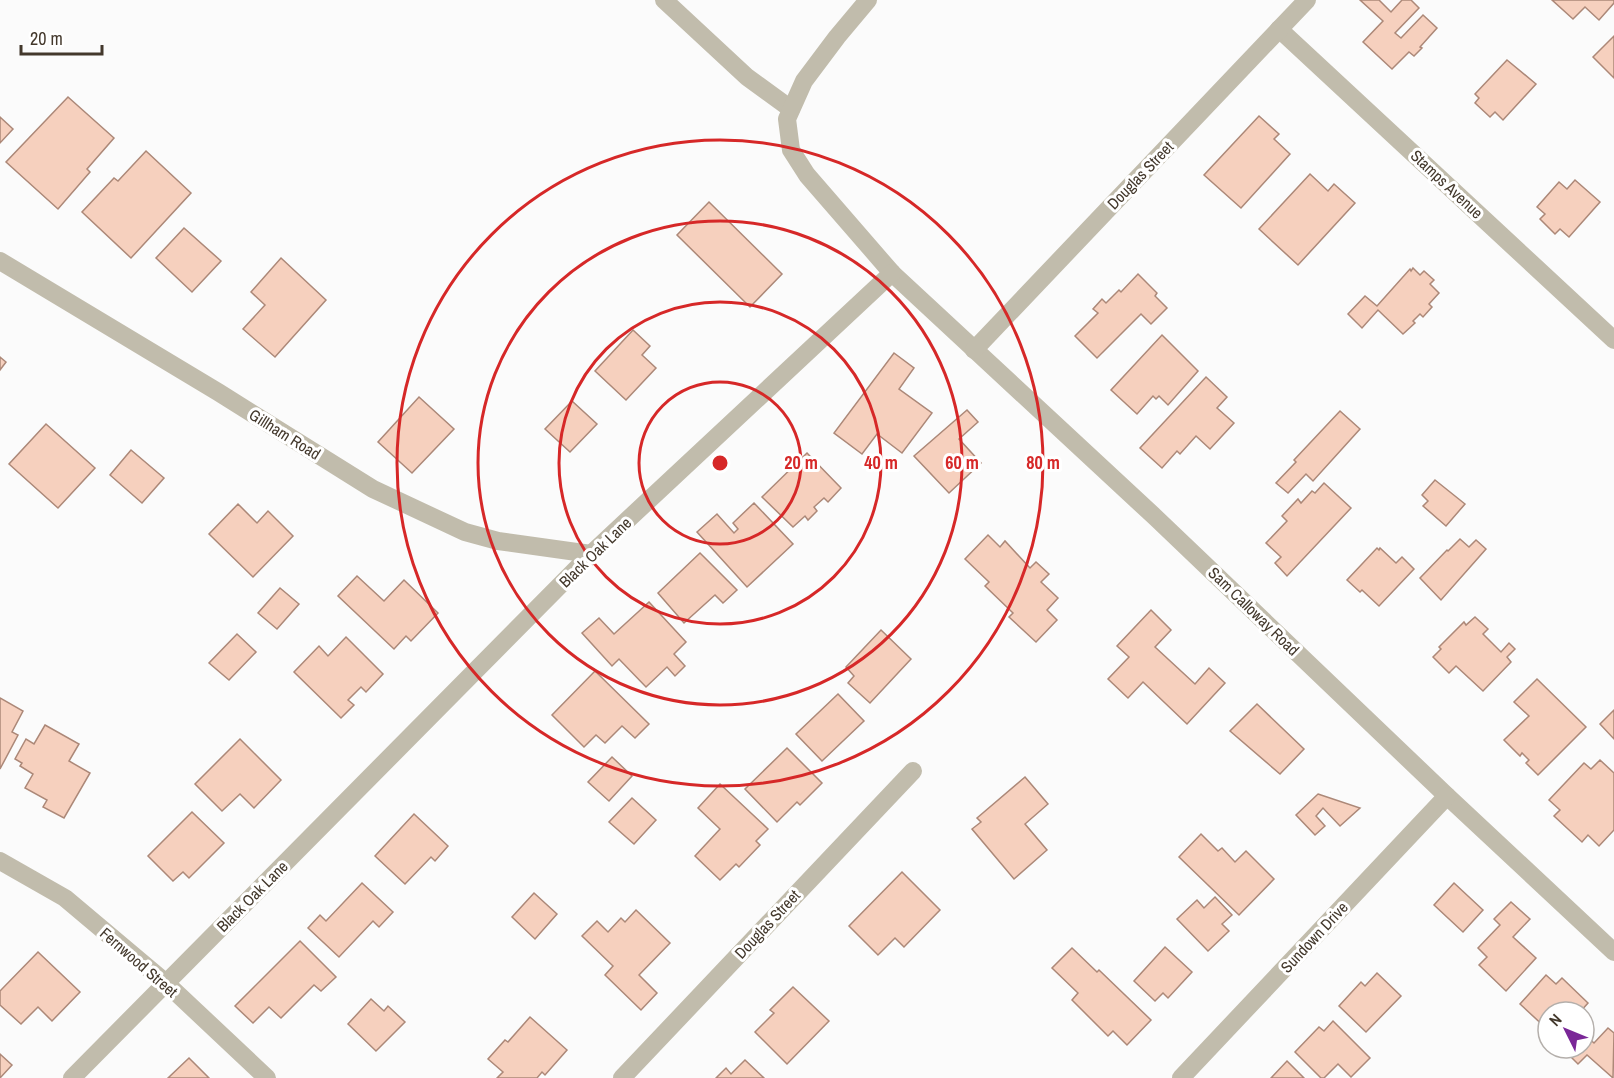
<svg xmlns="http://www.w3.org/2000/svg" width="1614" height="1078" font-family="'Archivo Narrow',sans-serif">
<rect width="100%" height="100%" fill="#fbfbfb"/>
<g fill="#f6d0be" stroke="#ac8878" stroke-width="1.5">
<polygon points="1360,0 1379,0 1391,12 1402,0 1411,0 1419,8 1395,33 1401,38 1423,15 1437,28 1420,47 1422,48 1414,56 1409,52 1392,69 1363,42 1383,21"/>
<polygon points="1552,0 1614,0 1614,3 1599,20 1585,7 1573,19"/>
<polygon points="1614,36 1614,78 1593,57"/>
<polygon points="1507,60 1536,84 1503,120 1495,112 1490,117 1475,103 1479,98 1475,94"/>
<polygon points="68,97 114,138 87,169 90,172 58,209 6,162"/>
<polygon points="1259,116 1279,134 1274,139 1290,154 1241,208 1204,175"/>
<polygon points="0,117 13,129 0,143"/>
<polygon points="146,151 191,193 131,258 82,212 114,178 118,181"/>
<polygon points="1310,174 1328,191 1334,184 1355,203 1298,265 1259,229"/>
<polygon points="1575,180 1600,202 1569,237 1560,229 1555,234 1540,219 1545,214 1537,207 1559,182 1567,189"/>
<polygon points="709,202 782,274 750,307 677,235"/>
<polygon points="184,228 221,261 192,292 156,258"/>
<polygon points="281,258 326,300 275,357 243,329 265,305 251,292"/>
<polygon points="1413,268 1420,275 1424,271 1434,280 1430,284 1439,293 1429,304 1432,307 1423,317 1420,314 1413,321 1415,323 1403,334 1378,310 1362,328 1348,314 1365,296 1377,306 1410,269 1411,271"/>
<polygon points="1138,274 1157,293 1155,296 1167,308 1151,324 1141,314 1097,358 1075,336 1098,313 1093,309 1102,299 1106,303 1119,290 1121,292"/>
<polygon points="633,330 650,346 642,355 656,368 626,400 595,371"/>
<polygon points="1162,335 1198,371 1168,405 1159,396 1156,399 1153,396 1137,414 1111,390"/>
<polygon points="894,353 914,368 899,389 932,413 902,453 877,434 862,454 834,433"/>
<polygon points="0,357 6,362 0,370"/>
<polygon points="1206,377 1227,397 1217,408 1234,423 1210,449 1196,436 1180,454 1177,451 1162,468 1140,448"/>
<polygon points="419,397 454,429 412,473 378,442"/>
<polygon points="572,401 597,424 570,452 545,429"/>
<polygon points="967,410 978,422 959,439 981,463 949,493 914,456"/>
<polygon points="1340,411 1360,429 1313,481 1306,474 1288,493 1276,483 1296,462 1294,460"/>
<polygon points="46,424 95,468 58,508 9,464"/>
<polygon points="131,450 164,478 142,503 110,475"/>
<polygon points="807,453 841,488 828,502 824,498 814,507 817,511 808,520 805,516 793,527 762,497"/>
<polygon points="1435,480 1465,504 1446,526 1423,506 1428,501 1422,495"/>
<polygon points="1324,483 1351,508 1287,576 1275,563 1281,557 1266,543 1287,521 1282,516 1298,499 1301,503 1312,491 1315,493"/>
<polygon points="754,503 793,544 747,587 697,532 717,514 734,533 738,529 733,523"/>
<polygon points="238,504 257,523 268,511 293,536 253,577 209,534"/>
<polygon points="988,535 1000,547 1005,541 1030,568 1036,562 1049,574 1041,582 1058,598 1047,610 1057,620 1036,642 1009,617 1013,613 985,586 989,582 965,559"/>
<polygon points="1460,539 1469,547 1476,540 1486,549 1441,600 1420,578 1447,550 1448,551"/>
<polygon points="1377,548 1379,550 1380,548 1396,563 1402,557 1414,569 1379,606 1362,590 1360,592 1347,580"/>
<polygon points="700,553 737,590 723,603 715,595 684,623 658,593"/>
<polygon points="357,576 384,601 404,580 438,613 411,641 406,636 394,649 338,596"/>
<polygon points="280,588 299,604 277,629 258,613"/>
<polygon points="649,602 686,642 674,654 685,666 675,676 667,667 646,687 619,659 612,666 582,633 599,618 614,634"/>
<polygon points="1151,610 1171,630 1155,647 1195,684 1209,668 1225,683 1187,724 1143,682 1128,698 1108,679 1129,657 1117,646"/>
<polygon points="1475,617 1488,629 1483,634 1501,652 1509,643 1515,649 1507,657 1511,662 1483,691 1456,666 1449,673 1433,657 1441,649 1439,647 1464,622 1466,625"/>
<polygon points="881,630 911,659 870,703 848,683 854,676 846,667"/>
<polygon points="237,634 256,652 229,680 209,663"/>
<polygon points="346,637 383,674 366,692 361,687 348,700 354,705 341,718 294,672 319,646 328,656"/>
<polygon points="595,671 649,724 635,738 622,726 605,743 596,735 584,747 552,715"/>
<polygon points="1537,679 1586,727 1538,775 1526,763 1529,760 1522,753 1520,756 1504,740 1529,716 1514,702"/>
<polygon points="838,694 864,721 822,761 796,734"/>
<polygon points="0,698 23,711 12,732 18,735 0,769"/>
<polygon points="1257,704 1304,749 1280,774 1230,731"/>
<polygon points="1614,710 1614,739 1600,724"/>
<polygon points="45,725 79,744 69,761 90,773 64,818 43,807 47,800 25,788 33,774 20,766 22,763 15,759 26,739 34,744"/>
<polygon points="240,739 281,780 254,808 240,794 222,811 195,784"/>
<polygon points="787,748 822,783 800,805 797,802 777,822 745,789"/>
<polygon points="612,757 632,776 609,801 588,782"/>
<polygon points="1600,760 1614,773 1614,830 1599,846 1588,835 1582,842 1554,816 1560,810 1549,800 1584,763 1591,769"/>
<polygon points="1025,777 1048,804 1025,824 1047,850 1014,879 972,829 981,822 977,818"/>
<polygon points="720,784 768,829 756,841 760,845 739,867 736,864 720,880 695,856 720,829 698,808"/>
<polygon points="1318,794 1360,808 1340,826 1323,808 1316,816 1325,826 1315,835 1296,815"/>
<polygon points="632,798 656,820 634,844 609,822"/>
<polygon points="192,812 224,843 189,878 183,872 173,881 148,856"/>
<polygon points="414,814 448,846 435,861 431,857 405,884 375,856"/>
<polygon points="1201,834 1218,851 1222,848 1235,862 1246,851 1274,879 1239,915 1179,857"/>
<polygon points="902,872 940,910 904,947 895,938 878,955 849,926"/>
<polygon points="362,883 393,912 379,927 373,921 339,957 308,928 320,915 326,921"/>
<polygon points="1454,883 1483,910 1463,932 1434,905"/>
<polygon points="534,893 557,914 535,939 512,917"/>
<polygon points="1215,897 1232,915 1222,924 1229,931 1208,951 1177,919 1197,900 1204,908"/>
<polygon points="1511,902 1530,919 1513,937 1536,958 1506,991 1479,965 1487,957 1478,948 1500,925 1494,919"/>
<polygon points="636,910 670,943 639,975 657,993 641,1010 605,975 613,966 582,936 597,921 608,932 621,918 625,922"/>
<polygon points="300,941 336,977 321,991 314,985 281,1018 269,1007 253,1023 235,1006"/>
<polygon points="1165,947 1192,972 1168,998 1163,993 1155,1001 1134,981"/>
<polygon points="1072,948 1097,972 1099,970 1151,1020 1127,1045 1113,1031 1108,1036 1072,1000 1078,993 1052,968"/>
<polygon points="38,952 80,992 52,1021 38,1007 21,1024 0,1005 0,991"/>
<polygon points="1377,973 1401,996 1366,1032 1339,1006 1361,982 1365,986"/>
<polygon points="1546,975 1556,984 1562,978 1588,1003 1580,1012 1548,1012 1548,1030 1520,1004"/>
<polygon points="793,987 829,1021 787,1064 755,1032 774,1013 770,1010"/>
<polygon points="371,999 384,1011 388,1006 405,1022 376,1051 348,1024"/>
<polygon points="530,1017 567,1050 545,1075 542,1072 537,1078 497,1078 503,1072 488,1059 505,1040 508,1042"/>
<polygon points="1333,1021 1370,1058 1351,1077 1338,1064 1324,1078 1321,1078 1295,1052 1319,1027 1324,1031"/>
<polygon points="1608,1028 1614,1033 1613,1078 1587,1055 1578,1064 1567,1053 1571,1048 1584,1048 1584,1034 1594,1043"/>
<polygon points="0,1054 12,1065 0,1078"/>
<polygon points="189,1058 209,1078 168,1078"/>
<polygon points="745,1060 764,1078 716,1078 726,1068 731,1074"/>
<polygon points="1287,1061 1304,1078 1271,1078"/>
</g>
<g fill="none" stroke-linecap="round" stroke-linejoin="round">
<g stroke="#c1bcac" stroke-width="18">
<polyline points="664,0 747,77 791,109"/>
<polyline points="868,0 837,37 804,81 787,119 791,150 807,175 892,273 1155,517 1447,796 1614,952"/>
<polyline points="1279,29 1614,340"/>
<polyline points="0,261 218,392 373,489 465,532 498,541 591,554"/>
<polyline points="974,350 1307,0"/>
<polyline points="0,861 65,898 166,983 267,1078"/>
<polyline points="72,1078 591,554 892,273"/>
<polyline points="622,1078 913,771"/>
<polyline points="1181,1078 1447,796"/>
</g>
</g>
<g fill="none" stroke="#d62828" stroke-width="3">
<circle cx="720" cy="463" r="81"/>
<circle cx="720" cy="463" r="161"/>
<circle cx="720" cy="463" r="242"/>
<circle cx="720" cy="463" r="323"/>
</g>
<g text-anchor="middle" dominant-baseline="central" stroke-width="6" stroke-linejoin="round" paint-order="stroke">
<g font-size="16" fill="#43382c" stroke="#fff">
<text transform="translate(1140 175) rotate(-46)">Douglas Street</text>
<text transform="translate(1447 184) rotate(43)">Stamps Avenue</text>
<text transform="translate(285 434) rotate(32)">Gillham Road</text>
<text transform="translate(595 552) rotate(-44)">Black Oak Lane</text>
<text transform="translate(1254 611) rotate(44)">Sam Calloway Road</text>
<text transform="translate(252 896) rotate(-45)">Black Oak Lane</text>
<text transform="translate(767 924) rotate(-47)">Douglas Street</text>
<text transform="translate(1314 937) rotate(-47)">Sundown Drive</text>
<text transform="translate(139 962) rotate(41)">Fernwood Street</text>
</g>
</g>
<circle cx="720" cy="463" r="9" fill="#d62828" stroke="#fff" stroke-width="3"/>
<g font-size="18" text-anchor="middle" font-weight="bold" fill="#d62828" stroke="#fff" stroke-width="6" stroke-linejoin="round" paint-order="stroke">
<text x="801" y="469">20 m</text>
<text x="881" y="469">40 m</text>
<text x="962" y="469">60 m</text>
<text x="1043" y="469">80 m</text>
</g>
<g transform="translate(1566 1030) rotate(313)"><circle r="28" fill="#ffffff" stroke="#b4afab" stroke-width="1.5"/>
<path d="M0-4.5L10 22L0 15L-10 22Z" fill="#7a2797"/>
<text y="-9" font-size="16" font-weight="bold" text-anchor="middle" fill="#43382c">N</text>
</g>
<path d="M21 45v9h81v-9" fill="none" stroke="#43382c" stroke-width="3"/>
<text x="30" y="45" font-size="18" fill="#43382c" stroke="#ffffff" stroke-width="4.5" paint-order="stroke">20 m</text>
</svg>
